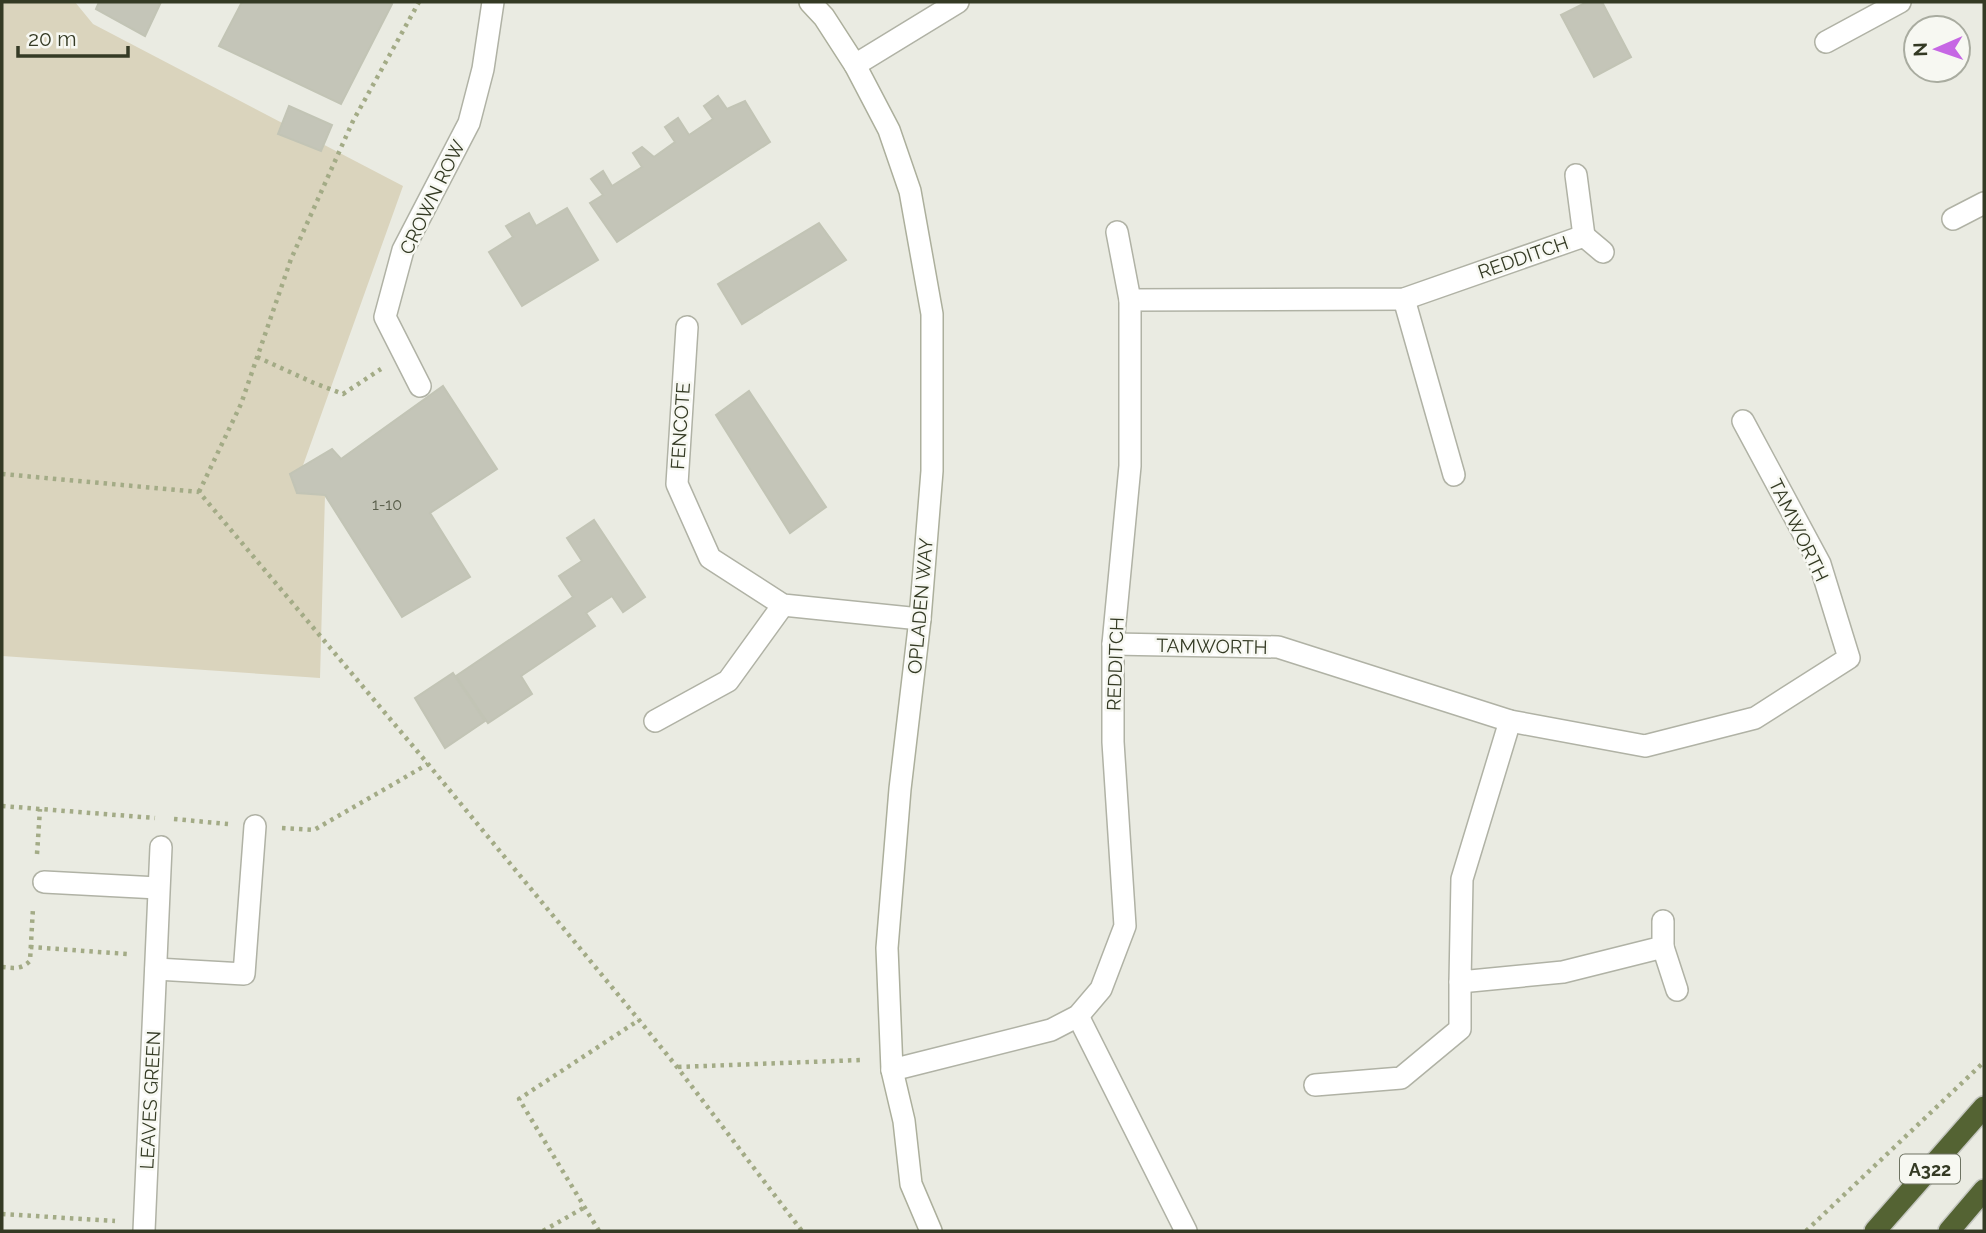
<svg xmlns="http://www.w3.org/2000/svg" width="1986" height="1233" font-family="Raleway,sans-serif">
<rect width="100%" height="100%" fill="#eaebe2"/>
<polygon fill="#dad4bd" points="2,2 75,2 93,24 403,186 301,471 325,495 320,678 2,656"/>
<g fill="#c4c5b8" stroke="#c2c4b5" stroke-width="2">
<polygon points="99,2 161,2 145,36 96,9"/>
<polygon points="242,2 386,2 392,4 341,104 219,46"/>
<polygon points="1587,2 1602,2 1631,57 1594,77 1561,15"/>
<polygon points="718,96 727,109 745,101 770,142 617,242 590,203 603,195 591,179 603,171 612,186 642,167 633,153 642,147 654,157 675,142 665,127 678,118 689,135 713,119 704,106"/>
<polygon points="289,106 332,125 321,151 278,134"/>
<polygon points="567,208 598,260 522,306 489,252 513,237 506,226 529,213 536,226"/>
<polygon points="819,223 846,260 742,324 718,284"/>
<polygon points="443,386 497,469 430,513 470,577 402,617 325,495 297,493 290,474 332,449 341,459"/>
<polygon points="749,391 826,507 790,533 716,415"/>
<polygon points="594,520 645,597 623,612 612,596 586,613 595,626 521,676 532,694 488,723 456,676 573,597 559,576 582,561 567,538"/>
<polygon points="453,673 485,721 445,748 415,698"/>
</g>
<g fill="none" stroke-linecap="round" stroke-linejoin="round">
<g stroke="#b0b2a5" stroke-width="24">
<g id="lane">
<polyline points="1826,42 1900,2"/>
<polyline points="1404,299 1454,475"/>
</g>
</g>
<g stroke="#b0b2a5" stroke-width="24">
<g id="street">
<polyline points="855,65 958,2"/>
<polyline points="1576,175 1584,236"/>
<polyline points="1953,219 1984,203"/>
<polyline points="1117,232 1130,300"/>
<polyline points="687,327 677,484 710,558 783,605 920,619"/>
<polyline points="420,386 385,317 403,250 469,123 483,69 493,2"/>
<polyline points="1113,644 1278,647 1510,721 1645,746 1755,718 1849,658 1820,564 1743,421"/>
<polyline points="655,721 728,681 783,605"/>
<polyline points="1510,721 1462,879 1460,982 1563,972 1663,947 1663,921"/>
<polyline points="44,882 158,888"/>
<polyline points="1663,947 1677,990"/>
<polyline points="156,969 244,974 255,826"/>
<polyline points="1078,1016 1186,1231"/>
<polyline points="892,1070 1051,1030 1078,1016 1101,989 1125,926 1113,742 1113,644 1130,466 1130,300 1404,299 1584,236 1603,252"/>
<polyline points="1315,1085 1401,1078 1460,1029 1460,982"/>
<polyline points="144,1231 161,847"/>
</g>
</g>
<g stroke="#acaf9c" stroke-width="24">
<polyline id="secondary" points="810,2 824,17 855,65 889,130 910,191 932,314 932,471 920,619 900,789 887,948 892,1070 904,1121 911,1184 931,1231"/>
</g>
<g stroke="#c6c8c2" stroke-width="24">
<g id="highway">
<polyline points="1875,1231 1984,1107"/>
<polyline points="1949,1231 1984,1190"/>
</g>
</g>
<g stroke="#a3ab86" stroke-width="4.5" stroke-dasharray="3.5 5" stroke-linecap="butt">
<polyline points="257,357 314,383 343,394 381,369"/>
<polyline points="2,474 199,492 428,764 639,1020 677,1067 802,1231"/>
<polyline points="199,492 241,404 291,259 353,121 419,2"/>
<polyline points="2,806 155,818"/>
<polyline points="174,819 228,824"/>
<polyline points="282,828 314,830 428,764"/>
<polyline points="37,854 40,809"/>
<polyline points="30,947 127,954"/>
<path d="M2 967C13 968 21 970 30 961L33 908"/>
<polyline points="678,1067 861,1060"/>
<polyline points="2,1214 115,1221"/>
<polyline points="543,1231 585,1207"/>
<polyline points="599,1231 519,1099 639,1020"/>
<polyline points="1806,1231 1984,1062"/>
</g>
<use href="#lane" stroke="#fff" stroke-width="21"/>
<use href="#street" stroke="#fff" stroke-width="21"/>
<use href="#secondary" stroke="#fff" stroke-width="21"/>
<use href="#highway" stroke="#546333" stroke-width="21"/>
</g>
<g text-anchor="middle" dominant-baseline="central" stroke-width="5" stroke-linejoin="round" paint-order="stroke">
<g font-size="16" fill="#585d49">
<text x="387" y="504">1-10</text>
</g>
<rect fill="#f7f8f2" stroke="#6e7362" stroke-width="2" x="1900" y="1154.5" width="60" height="29" rx="5"/>
<g font-size="18" font-weight="bold" fill="#343a24">
<text x="1930" y="1169">A322</text>
</g>
<g font-size="19" fill="#343a24" stroke="#f7f8f2">
<text transform="translate(432 197) rotate(-64)">CROWN ROW</text>
<text transform="translate(1523 257) rotate(-19)">REDDITCH</text>
<text transform="translate(680 426) rotate(-86)">FENCOTE</text>
<text transform="translate(1799 530) rotate(64)">TAMWORTH</text>
<text transform="translate(920 606) rotate(-85)">OPLADEN WAY</text>
<text transform="translate(1212 646) rotate(1)">TAMWORTH</text>
<text transform="translate(1115 664) rotate(-88)">REDDITCH</text>
<text transform="translate(150 1100) rotate(-87)">LEAVES GREEN</text>
</g>
</g>
<rect width="1986" height="1233" fill="none" stroke="#343a24" stroke-width="7"/>
<g transform="translate(1937 49) rotate(268)"><circle r="33" fill="#f7f8f2" stroke="#a9aca0" stroke-width="2"/>
<path d="M0-5L12 26L0 18L-12 26Z" fill="#c667e4"/>
<text y="-10" font-size="19" font-weight="bold" text-anchor="middle" fill="#343a24">N</text>
</g>
<path d="M18 46v10h110v-10" fill="none" stroke="#343a24" stroke-width="3.5"/>
<text x="28" y="46" font-size="21" fill="#343a24" stroke="#f7f8f2" stroke-width="5" paint-order="stroke">20 m</text>
</svg>
